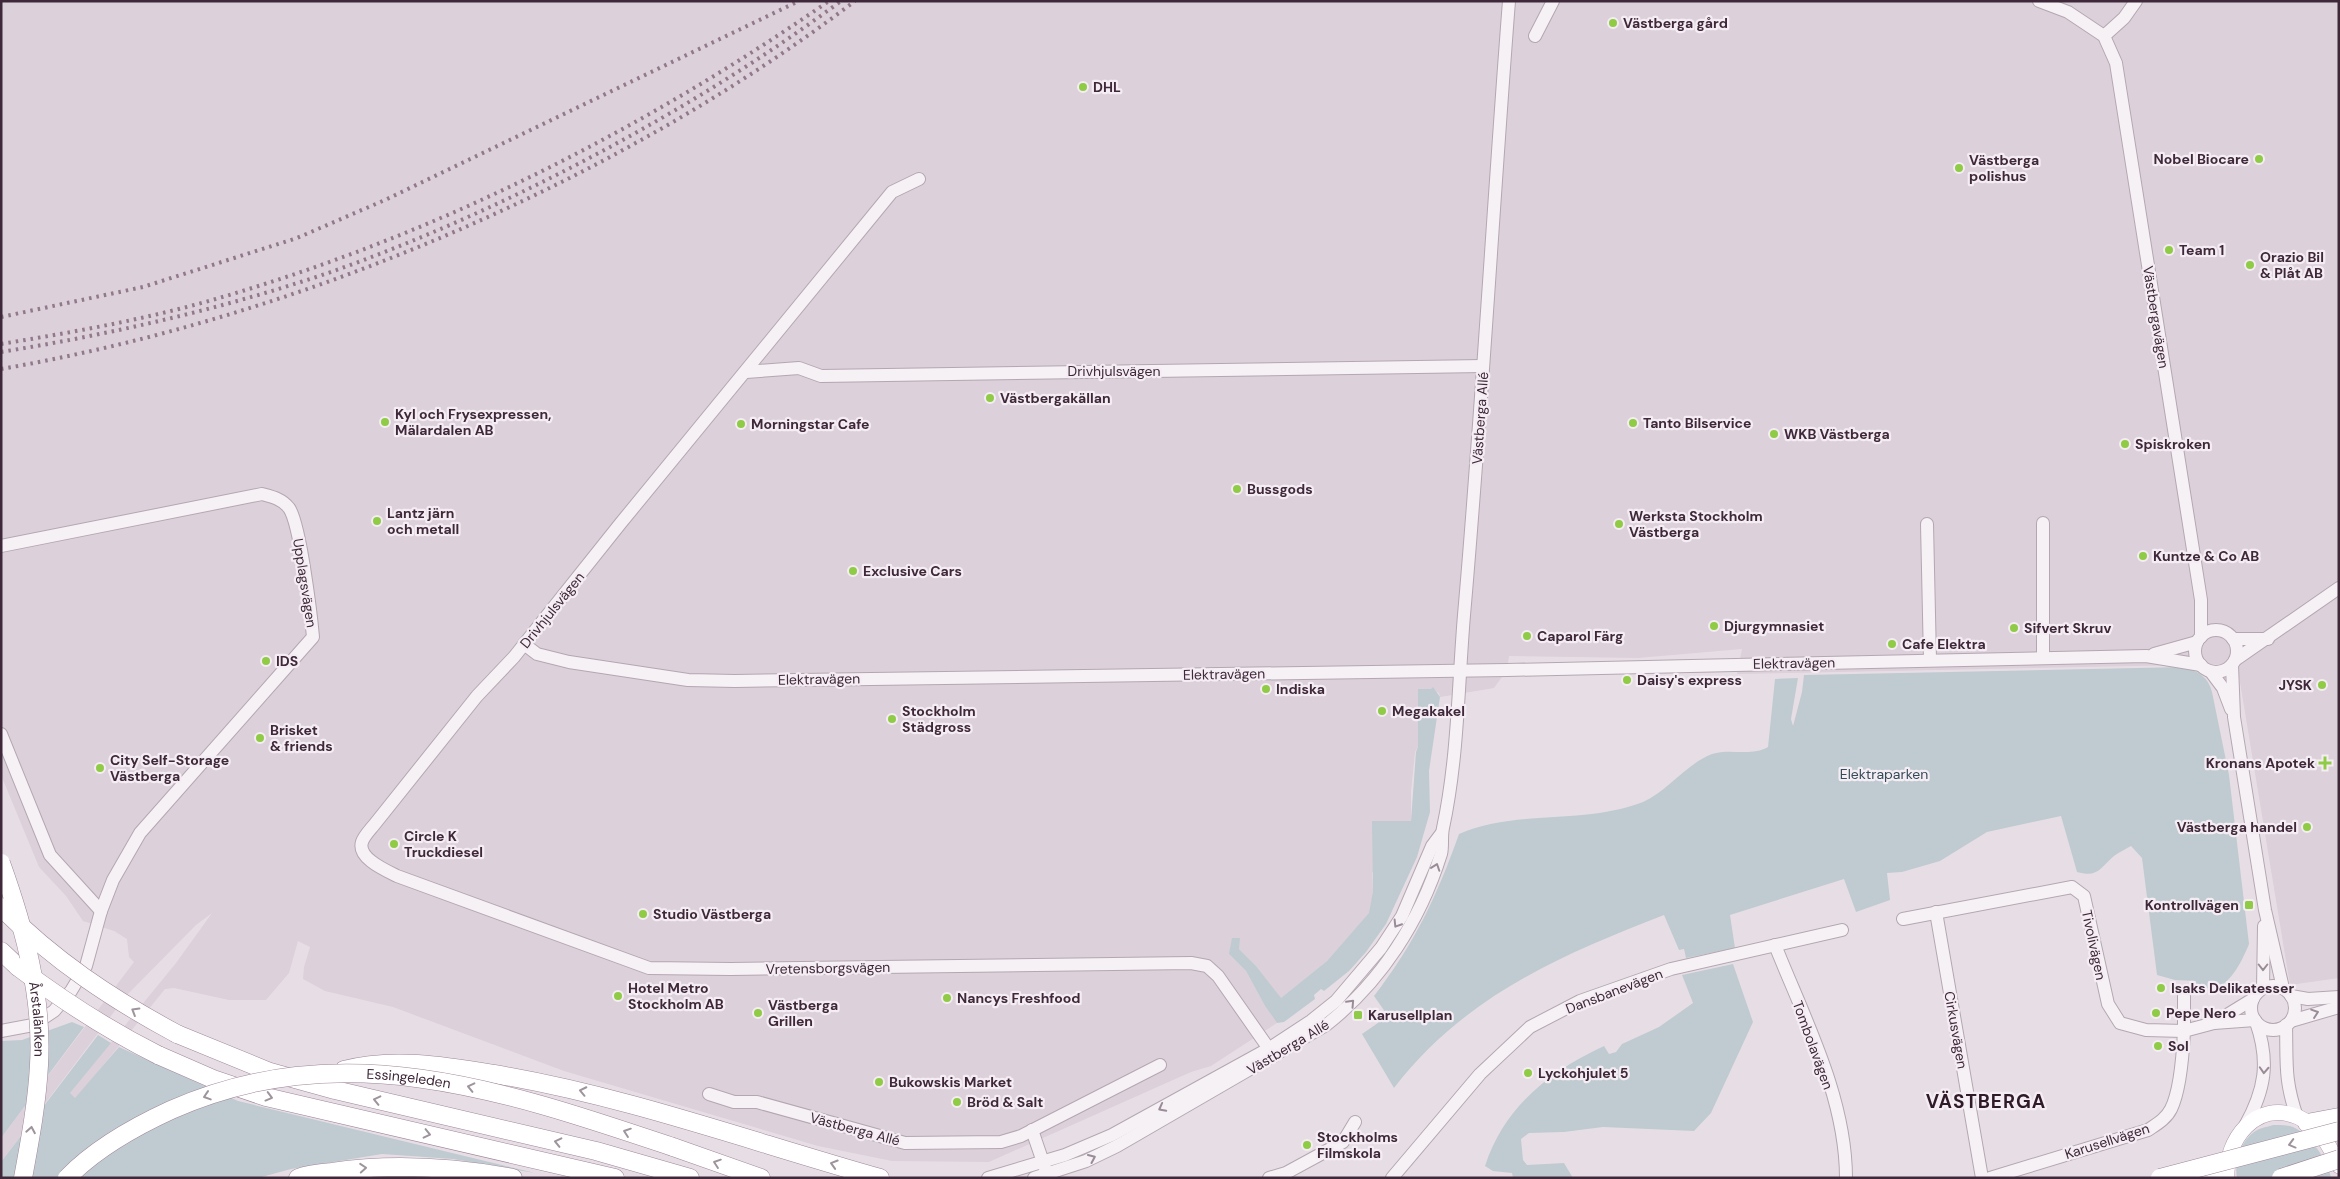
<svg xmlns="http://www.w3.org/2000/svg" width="2340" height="1179" font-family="'DM Sans',sans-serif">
<rect width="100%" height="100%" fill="#e7dee5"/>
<polygon fill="#dcd0da" points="1,1 2339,1 2339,978 2290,985 2237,664 1737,674 1742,649 1638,658 1509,656 1507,670 1494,688 1440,697 1439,693 1431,689 1419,690 1418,747 1415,752 1411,792 1411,821 1372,873 1373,891 1370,913 1327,961 1280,999 1256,966 1239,949 1229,954 1246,971 1265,1006 1277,1023 1211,1066 1191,1072 989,1162 892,1161 818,1146 564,1071 393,1007 325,991 303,979 304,967 310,947 298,941 289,973 266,1000 229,1000 174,988 165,989 76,1099 69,1094 176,963 212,913 196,925 126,996 1,1162 1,1138 134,962 129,957 127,939 114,931 83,921 66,896 39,867 1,775"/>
<g fill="#bfcbd1">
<path d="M2183 667C2199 671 2208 677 2212 692L2229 775 2249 944C2243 959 2232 982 2216 988 2210 989 2202 988 2196 988V981L2175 980 2157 975 2142 858 2131 846C2126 849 2119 852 2114 856 2100 868 2098 878 2077 872L2061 816 1987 832 1940 861 1902 872 1887 873 1890 900 1856 912 1844 879 1730 915 1735 948 1686 958 1684 949 1679 950 1664 915C1559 956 1465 996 1394 1088L1362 1034 1388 1016 1374 996C1415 943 1437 896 1459 834 1516 809 1584 825 1643 802 1668 791 1686 764 1712 754 1730 748 1751 757 1768 747L1775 679 1798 678 1791 719 1793 726 1802 692 1804 675Z"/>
<polygon points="1433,687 1440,697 1429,771 1430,812 1417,857 1386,924 1366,952 1349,971 1324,991 1321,989 1314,995 1315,999 1284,1022 1277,1023 1265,1006 1246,971 1229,954 1232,938 1240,938 1239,949 1256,966 1281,998 1327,961 1369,913 1373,891 1372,821 1411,821 1416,752 1418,747 1418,689 1431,689"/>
<path d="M1733 964 1753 1022 1711 1113 1694 1131 1603 1127 1564 1132 1529 1133 1521 1139 1523 1160 1527 1165 1564 1163 1573 1178H1513L1512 1173 1493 1171 1485 1166C1504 1107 1550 1071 1604 1046L1609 1054 1616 1052 1622 1044 1659 1027 1693 1003 1682 975Z"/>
<polygon points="72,1022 84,1027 1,1138 1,1041 22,1040"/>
<polygon points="98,1035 111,1043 70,1093 75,1098 119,1047 238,1101 535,1173 453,1159 382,1154 291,1169 258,1178 1,1178 1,1162"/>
<path d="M2273 1125C2279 1125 2288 1125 2293 1127 2309 1134 2329 1161 2331 1178H2237C2234 1162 2241 1141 2254 1132 2259 1128 2267 1127 2273 1125Z"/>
</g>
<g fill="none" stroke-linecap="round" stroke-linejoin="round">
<g stroke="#b4a7b1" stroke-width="14">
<g id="minor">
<polyline points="2039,1 2068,12 2104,36 2116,63 2201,600 2201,637"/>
<polyline points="1535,36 1553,1"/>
<polyline points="2104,36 2124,18 2136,1"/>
<path d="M919 179 892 192 620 524 514 657 477 696 374 825C370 830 364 836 362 842 357 858 385 870 397 876L649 968 731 969 1191 963 1207 966 1218 976 1274 1056"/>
<polyline points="746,372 799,368 821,376 1483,366"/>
<polyline points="1927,524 1930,660"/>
<path d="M1 546 262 494C273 497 282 499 289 508 300 523 311 615 313 637L140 833 113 880 101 911 86 966 71 991 54 1011 33 1025 1 1031"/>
<circle cx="2216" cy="651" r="21"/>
<polyline points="2233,639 2268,639"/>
<polyline points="524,644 537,654 569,662 688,680 735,681 1507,670 2146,656 2201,665"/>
<polyline points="2154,654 2197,642"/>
<polyline points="2043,657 2043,523"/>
<polyline points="2235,660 2339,588"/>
<polyline points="2232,665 2234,717 2265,910 2283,988"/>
<polyline points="2211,672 2223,688 2231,709"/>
<polyline points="1,734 50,855 101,911"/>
<polyline points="1936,912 1982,1178"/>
<polyline points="1903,919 2072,887 2084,896 2108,1004 2120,1023 2146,1030 2184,1031 2184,996"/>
<path d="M1775 945C1804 1018 1846 1097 1846 1178"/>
<circle cx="2273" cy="1008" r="22"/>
<polyline points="2263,988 2264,926"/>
<polyline points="2291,996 2308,999 2339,997"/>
<polyline points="2253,999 2214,1023 2255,1020"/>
<polyline points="2291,1021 2339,1007"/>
<path d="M2286 1025C2287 1063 2284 1079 2297 1117"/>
<polyline points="709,1094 734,1102 757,1102 905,1143 1001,1142 1021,1136 1160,1065"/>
<path d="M2245 1126C2265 1090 2270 1062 2256 1022"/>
<polyline points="1032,1130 1045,1168"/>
<polyline points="988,1178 1065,1155 1112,1135 1270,1048 1311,1021 1336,1001 1381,948 1402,916 1432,846 1441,834"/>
<path d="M1034 1178 1086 1161 1117 1146 1326 1025C1381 982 1420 921 1441 854 1443 846 1441 837 1443 828 1458 758 1458 687 1464 615 1482 411 1493 206 1509 1"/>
<polyline points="1269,1178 1286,1173 1343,1142 1355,1122"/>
<polyline points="1392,1178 1480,1074 1530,1027 1580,1001 1671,969 1842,930"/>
<path d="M1990 1178 2148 1130C2157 1124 2166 1119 2171 1109 2180 1091 2183 1052 2184 1031L2214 1023"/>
</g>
</g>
<g stroke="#b39eaf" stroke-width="16">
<g id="major">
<polyline points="2204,1178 2227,1168"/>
<path d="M2227 1178C2225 1140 2256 1099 2298 1117 2319 1126 2330 1146 2339 1166"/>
</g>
</g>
<g stroke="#9e8699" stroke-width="19">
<g id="highway">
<polyline points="1,951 18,967"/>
<polyline points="177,1034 270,1072 335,1090 596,1151 690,1178"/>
<polyline points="158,1055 213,1079 266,1097 615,1178"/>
<path d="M344 1070C392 1057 445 1066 494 1074 626 1096 752 1142 880 1178"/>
<polyline points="2307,1123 2339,1117"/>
<polyline points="673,1147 761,1178"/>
<path d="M298 1178C308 1174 320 1173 332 1172 392 1163 453 1167 513 1178"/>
</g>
</g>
<use href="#minor" stroke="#f6f1f5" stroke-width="12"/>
<use href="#major" stroke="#fff" stroke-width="15"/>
<use href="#highway" stroke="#fff" stroke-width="18"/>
<g stroke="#91788b" stroke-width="4" stroke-dasharray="2.5 5" stroke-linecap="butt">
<polyline points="1,317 143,287 297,238 385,200 799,1"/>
<path d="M1 344C74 332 148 319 219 298 438 234 641 131 829 1"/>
<path d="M1 352C112 334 222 309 328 273 504 211 691 112 841 1"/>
<path d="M1 369C296 318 616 183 855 1"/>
</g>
<g stroke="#9e8699" stroke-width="19" stroke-linecap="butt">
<g id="highway-bridge">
<path id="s1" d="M1 863C24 927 43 996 39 1065 37 1103 30 1140 23 1178"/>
<path d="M1 907C53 960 112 999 177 1034"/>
<path d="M18 967C62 1000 108 1030 158 1055"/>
<path id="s2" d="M67 1178C95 1149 134 1127 171 1110 342 1034 506 1091 673 1147"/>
<polyline points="2160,1178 2339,1131"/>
<polyline points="2281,1178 2339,1159"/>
</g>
</g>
<use href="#highway-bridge" stroke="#fff" stroke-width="18"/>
</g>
<defs><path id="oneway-chevron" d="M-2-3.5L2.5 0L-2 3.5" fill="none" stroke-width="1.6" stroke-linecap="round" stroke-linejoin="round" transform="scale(1.25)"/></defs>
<g stroke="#9a8c97">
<use href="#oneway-chevron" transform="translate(1436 867) rotate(-71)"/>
<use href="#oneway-chevron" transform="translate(1397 924) rotate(122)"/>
<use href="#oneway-chevron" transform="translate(2263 967) rotate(90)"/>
<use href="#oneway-chevron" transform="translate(1351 1003) rotate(-47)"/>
<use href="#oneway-chevron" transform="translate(2315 1013) rotate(-19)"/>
<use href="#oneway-chevron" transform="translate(2264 1070) rotate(93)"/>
<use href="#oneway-chevron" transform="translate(1162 1108) rotate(152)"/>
<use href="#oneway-chevron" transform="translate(1092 1158) rotate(-24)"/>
</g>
<g stroke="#9e949c">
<use href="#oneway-chevron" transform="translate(135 1011) rotate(-149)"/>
<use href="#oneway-chevron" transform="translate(471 1087) rotate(-167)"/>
<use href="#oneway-chevron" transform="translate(583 1091) rotate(-168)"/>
<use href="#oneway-chevron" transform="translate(207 1096) rotate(162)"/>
<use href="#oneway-chevron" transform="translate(269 1097) rotate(15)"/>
<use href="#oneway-chevron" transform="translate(377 1100) rotate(-167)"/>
<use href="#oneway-chevron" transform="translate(31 1130) rotate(-80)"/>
<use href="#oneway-chevron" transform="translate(627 1132) rotate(-161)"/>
<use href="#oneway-chevron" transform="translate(427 1134) rotate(13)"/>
<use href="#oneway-chevron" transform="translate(558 1142) rotate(-167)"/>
<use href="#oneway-chevron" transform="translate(2292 1144) rotate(165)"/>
<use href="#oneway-chevron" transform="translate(717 1163) rotate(-161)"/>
<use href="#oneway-chevron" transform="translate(834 1164) rotate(-163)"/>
<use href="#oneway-chevron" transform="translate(363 1168) rotate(-4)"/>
</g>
<g fill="#8fcb45" stroke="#f5edf4" stroke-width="2">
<circle cx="1613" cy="23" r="5"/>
<circle cx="1083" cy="87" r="5"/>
<circle cx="2259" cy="159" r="5"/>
<circle cx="1959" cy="168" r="5"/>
<circle cx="2169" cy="250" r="5"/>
<circle cx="2250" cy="265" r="5"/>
<circle cx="990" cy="398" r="5"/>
<circle cx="385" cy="422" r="5"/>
<circle cx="1633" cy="423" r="5"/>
<circle cx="741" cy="424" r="5"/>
<circle cx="1774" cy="434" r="5"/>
<circle cx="2125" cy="444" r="5"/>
<circle cx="1237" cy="489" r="5"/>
<circle cx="377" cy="521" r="5"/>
<circle cx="1619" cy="524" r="5"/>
<circle cx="2143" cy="556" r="5"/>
<circle cx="853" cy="571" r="5"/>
<circle cx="1714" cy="626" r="5"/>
<circle cx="2014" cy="628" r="5"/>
<circle cx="1527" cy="636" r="5"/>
<circle cx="1892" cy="644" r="5"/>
<circle cx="266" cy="661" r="5"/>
<circle cx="1627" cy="680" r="5"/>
<circle cx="2322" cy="685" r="5"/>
<circle cx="1266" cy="689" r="5"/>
<circle cx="1382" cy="711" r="5"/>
<circle cx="892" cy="719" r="5"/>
<circle cx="260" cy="738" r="5"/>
<path d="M2322.5 755.5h5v5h5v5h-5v5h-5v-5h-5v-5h5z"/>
<circle cx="100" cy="768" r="5"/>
<circle cx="2307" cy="827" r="5"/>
<circle cx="394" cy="844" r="5"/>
<rect x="2244" y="900" width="10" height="10" rx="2.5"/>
<circle cx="643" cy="914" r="5"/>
<circle cx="2161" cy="988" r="5"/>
<circle cx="618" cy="996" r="5"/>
<circle cx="947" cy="998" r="5"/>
<circle cx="758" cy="1013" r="5"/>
<circle cx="2156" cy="1013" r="5"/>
<rect x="1353" y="1010" width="10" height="10" rx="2.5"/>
<circle cx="2158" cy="1046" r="5"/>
<circle cx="1528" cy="1073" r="5"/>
<circle cx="879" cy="1082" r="5"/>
<circle cx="957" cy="1102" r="5"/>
<circle cx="1307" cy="1145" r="5"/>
</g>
<g text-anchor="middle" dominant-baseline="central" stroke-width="4.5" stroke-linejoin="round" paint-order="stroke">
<g font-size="14" font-weight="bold" fill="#3e2839" stroke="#f5edf4" text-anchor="start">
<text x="1623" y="23">Västberga gård</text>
<text x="1093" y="87">DHL</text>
<text x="2249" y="159" text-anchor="end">Nobel Biocare</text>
<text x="1969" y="160">Västberga<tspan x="1969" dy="16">polishus</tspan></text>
<text x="2179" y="250">Team 1</text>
<text x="2260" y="257">Orazio Bil<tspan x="2260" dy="16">&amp; Plåt AB</tspan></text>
<text x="1000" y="398">Västbergakällan</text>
<text x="395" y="414">Kyl och Frysexpressen,<tspan x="395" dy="16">Mälardalen AB</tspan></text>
<text x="1643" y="423">Tanto Bilservice</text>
<text x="751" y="424">Morningstar Cafe</text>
<text x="1784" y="434">WKB Västberga</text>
<text x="2135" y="444">Spiskroken</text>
<text x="1247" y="489">Bussgods</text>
<text x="387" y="513">Lantz järn<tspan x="387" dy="16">och metall</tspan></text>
<text x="1629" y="516">Werksta Stockholm<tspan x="1629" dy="16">Västberga</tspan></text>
<text x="2153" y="556">Kuntze &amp; Co AB</text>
<text x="863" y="571">Exclusive Cars</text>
<text x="1724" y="626">Djurgymnasiet</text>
<text x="2024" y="628">Sifvert Skruv</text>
<text x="1537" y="636">Caparol Färg</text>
<text x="1902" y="644">Cafe Elektra</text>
<text x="276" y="661">IDS</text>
<text x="1637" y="680">Daisy's express</text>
<text x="2312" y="685" text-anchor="end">JYSK</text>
<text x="1276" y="689">Indiska</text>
<text x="902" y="711">Stockholm<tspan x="902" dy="16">Städgross</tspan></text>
<text x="1392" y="711">Megakakel</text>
<text x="270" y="730">Brisket<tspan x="270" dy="16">&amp; friends</tspan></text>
<text x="110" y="760">City Self-Storage<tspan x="110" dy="16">Västberga</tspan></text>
<text x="2315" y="763" text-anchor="end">Kronans Apotek</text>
<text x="2297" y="827" text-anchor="end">Västberga handel</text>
<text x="404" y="836">Circle K<tspan x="404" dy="16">Truckdiesel</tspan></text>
<text x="2239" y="905" text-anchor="end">Kontrollvägen</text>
<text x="653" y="914">Studio Västberga</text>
<text x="628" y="988">Hotel Metro<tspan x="628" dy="16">Stockholm AB</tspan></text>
<text x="2171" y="988">Isaks Delikatesser</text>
<text x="957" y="998">Nancys Freshfood</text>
<text x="768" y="1005">Västberga<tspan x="768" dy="16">Grillen</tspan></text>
<text x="2166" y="1013">Pepe Nero</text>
<text x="1368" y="1015">Karusellplan</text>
<text x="2168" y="1046">Sol</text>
<text x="1538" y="1073">Lyckohjulet 5</text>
<text x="889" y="1082">Bukowskis Market</text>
<text x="967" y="1102">Bröd &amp; Salt</text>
<text x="1317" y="1137">Stockholms<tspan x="1317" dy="16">Filmskola</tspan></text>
</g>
<g font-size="14" fill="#3e2839" stroke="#f5edf4">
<text transform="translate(2156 317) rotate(81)">Västbergavägen</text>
<text x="1114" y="371">Drivhjulsvägen</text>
<text transform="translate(1480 418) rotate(-86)">Västberga Allé</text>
<text transform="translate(305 583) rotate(81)">Upplagsvägen</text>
<text transform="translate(552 610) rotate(-51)">Drivhjulsvägen</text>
<text transform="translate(1794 663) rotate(-1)">Elektravägen</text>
<text transform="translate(1224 674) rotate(-1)">Elektravägen</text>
<text transform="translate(819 679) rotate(-1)">Elektravägen</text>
<text transform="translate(2094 945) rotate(78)">Tivolivägen</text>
<text transform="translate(828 968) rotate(-1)">Vretensborgsvägen</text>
<text transform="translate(1614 991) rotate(-21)">Dansbanevägen</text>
<text stroke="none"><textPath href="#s1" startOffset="161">Årstalänken</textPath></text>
<text transform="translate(1956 1030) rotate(80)">Cirkusvägen</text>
<text transform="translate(1813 1045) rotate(70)">Tombolavägen</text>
<text transform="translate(1288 1047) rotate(-31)">Västberga Allé</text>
<text stroke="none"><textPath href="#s2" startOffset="368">Essingeleden</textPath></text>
<text transform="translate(855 1129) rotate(15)">Västberga Allé</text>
<text transform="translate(2107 1141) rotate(-18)">Karusellvägen</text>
</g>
<g font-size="14" fill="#354b59" stroke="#f5edf4">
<text x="1884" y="774">Elektraparken</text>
</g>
<g font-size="19" font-weight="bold" letter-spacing="1" fill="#2f1a29" stroke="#f5edf4">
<text x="1986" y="1101">VÄSTBERGA</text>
</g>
</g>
<rect width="2340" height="1179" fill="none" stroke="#3e2839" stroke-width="5"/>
</svg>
